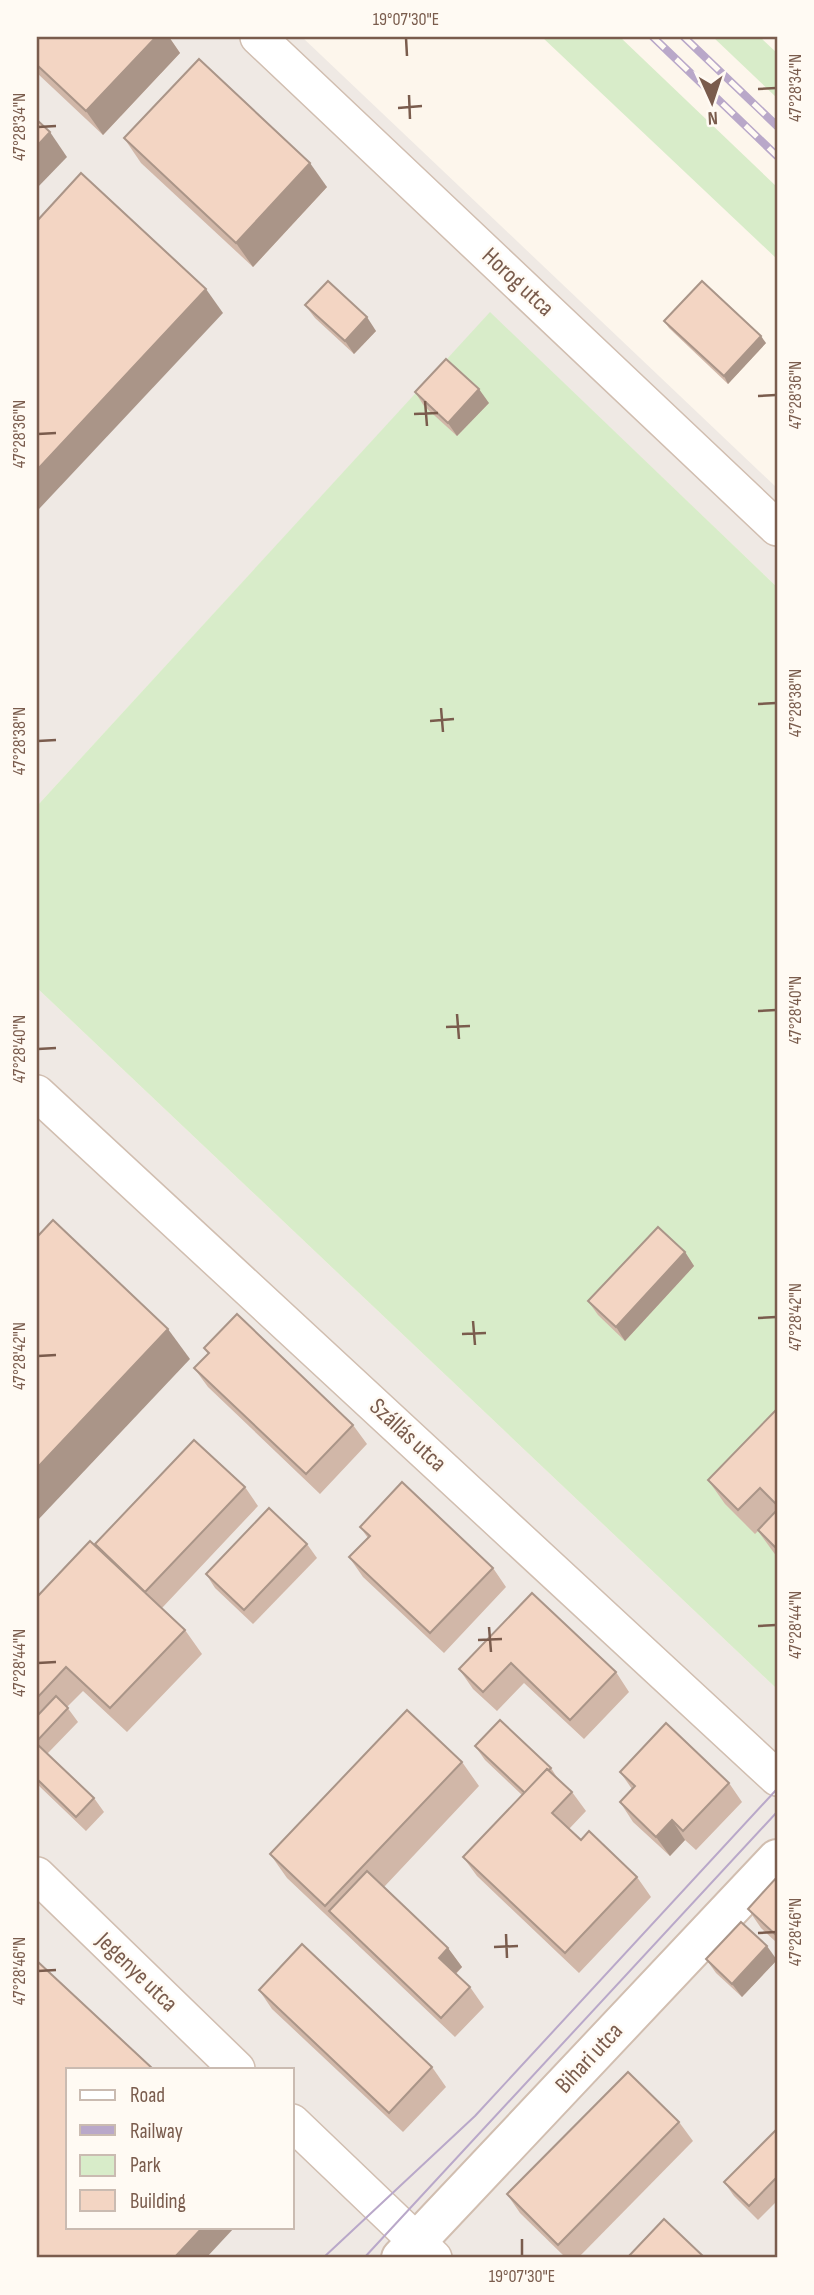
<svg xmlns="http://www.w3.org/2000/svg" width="814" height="2295" font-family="'Sofia Sans Condensed',sans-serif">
<rect width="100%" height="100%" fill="#fdf6ec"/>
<g fill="#efe9e4" fill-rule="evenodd">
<polygon points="37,37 302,37 777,488 777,587 490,313 37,806"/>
<path d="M37 988 777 1689V2258H37ZM68 2069H292V2227H68Z"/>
</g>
<g fill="#d8ecc9">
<polygon points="542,37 620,37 777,187 777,259"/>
<polygon points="713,37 760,37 777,53 777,98"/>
<polygon points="490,312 777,587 777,1689 37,988 37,806"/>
</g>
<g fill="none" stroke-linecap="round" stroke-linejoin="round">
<g stroke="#d1beb0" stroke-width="38">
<g id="minor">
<polyline points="258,37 777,528"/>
<polyline points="37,1093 777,1778"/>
<polyline points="37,1875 237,2069"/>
<polyline points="292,2122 434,2258"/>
</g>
</g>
<g stroke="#d1beb0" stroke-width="42">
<polyline id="tertiary" points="401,2258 777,1859"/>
</g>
<use href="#minor" stroke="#fff" stroke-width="35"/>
<use href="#tertiary" stroke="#fff" stroke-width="38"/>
<g stroke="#b9a8c9" stroke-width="2">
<polyline points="323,2258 475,2116 777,1789"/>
<polyline points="364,2258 777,1812"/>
</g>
<g stroke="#b9a8c9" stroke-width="8">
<g id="rail">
<polyline points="653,37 777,156"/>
<polyline points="684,37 777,126"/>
</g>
</g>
<use href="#rail" stroke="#fffaf3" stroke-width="5" stroke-dasharray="16" stroke-linecap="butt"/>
</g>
<g fill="#d1b7a8">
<polygon points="37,37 169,37 180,53 103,135 37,73"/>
<polygon points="124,138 327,187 253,267 141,163"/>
<polygon points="305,305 376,331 354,354 315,318"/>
<polygon points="664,321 766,343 728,384 669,328"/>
<polygon points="415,392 489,403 457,436 424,406"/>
<polygon points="685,1252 694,1266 625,1341 598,1315 588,1301"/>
<polygon points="204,1348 353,1425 367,1444 320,1494 208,1387 194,1368 208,1354"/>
<polygon points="777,1409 777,1557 758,1531 755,1534 725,1504 708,1480"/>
<polygon points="245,1487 258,1506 162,1608 185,1630 202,1654 127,1732 83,1691 67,1707 78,1722 47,1754 94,1798 104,1812 86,1831 37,1784 37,1597 95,1544"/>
<polygon points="360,1527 493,1568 506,1587 444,1653 363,1577 349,1557 368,1538"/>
<polygon points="307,1544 317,1558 253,1624 215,1588 206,1574"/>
<polygon points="532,1593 616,1672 629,1692 584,1739 524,1683 497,1711 473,1689 459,1669"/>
<polygon points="475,1746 551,1768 558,1779 572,1792 586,1811 569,1829 581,1840 637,1877 651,1897 579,1973 477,1876 463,1857 522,1795 485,1760"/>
<polygon points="462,1762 479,1786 384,1887 448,1948 462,1967 456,1974 470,1987 484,2007 455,2037 287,1878 270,1854"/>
<polygon points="620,1772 729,1783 742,1802 696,1850 685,1840 670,1856 633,1822 620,1802 632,1789"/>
<polygon points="777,1877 777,1943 761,1928 748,1909"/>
<polygon points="706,1959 777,1960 742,1997 716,1973"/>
<polygon points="259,1990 432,2067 446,2087 403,2132 272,2009"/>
<polygon points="679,2122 693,2141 578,2258 566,2258 520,2213 507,2194"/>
<polygon points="777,2129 777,2201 758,2220 734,2196 724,2182"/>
</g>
<g fill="#aa9588">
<polygon points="156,37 169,37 180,53 103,135 86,111"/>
<polygon points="50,132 67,157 37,188 37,146"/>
<polygon points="310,163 327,187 253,267 236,243"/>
<polygon points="206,289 223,313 39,509 37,506 37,470"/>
<polygon points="367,317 376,331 354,354 345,341"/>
<polygon points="761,336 766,343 728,384 724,376"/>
<polygon points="479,389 489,403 457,436 448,423"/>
<polygon points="685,1252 694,1266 625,1341 616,1327"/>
<polygon points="168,1329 190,1359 37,1521 37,1468"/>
<polygon points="672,1820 685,1840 670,1856 656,1837"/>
<polygon points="767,1946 777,1960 742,1997 732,1984"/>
<polygon points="448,1948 462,1967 452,1977 439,1958"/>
<polygon points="203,2227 235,2227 206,2258 174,2258"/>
</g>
<g fill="#f3d5c3" stroke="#aa9588" stroke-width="2">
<polygon points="37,37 156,37 86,111 37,65"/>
<polygon points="199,59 310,163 236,243 124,138"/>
<polygon points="37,120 50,132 37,146"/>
<polygon points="81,173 206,289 37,470 37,221"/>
<polygon points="328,281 367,317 345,341 305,305"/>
<polygon points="702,281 761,336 724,376 664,321"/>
<polygon points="446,359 479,389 448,423 415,392"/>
<polygon points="53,1220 168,1329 37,1468 37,1237"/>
<polygon points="658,1227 685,1252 616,1327 588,1301"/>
<polygon points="237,1314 353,1425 306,1474 194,1368 209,1353 204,1348"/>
<polygon points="777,1409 777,1505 760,1488 738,1510 708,1480"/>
<polygon points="194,1440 245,1487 145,1592 95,1544"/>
<polygon points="402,1482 493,1568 430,1633 349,1557 370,1536 360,1527"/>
<polygon points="269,1508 307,1544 244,1610 206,1574"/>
<polygon points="777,1510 777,1549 758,1530"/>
<polygon points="90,1541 185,1630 110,1708 66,1667 37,1698 37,1597"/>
<polygon points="532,1593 616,1672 570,1720 511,1663 483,1692 459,1669"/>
<polygon points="56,1696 68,1708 37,1741 37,1716"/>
<polygon points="407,1710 462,1762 325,1906 270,1854"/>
<polygon points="500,1720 551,1768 549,1770 547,1769 525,1793 475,1746"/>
<polygon points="666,1723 729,1783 683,1831 672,1820 656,1837 620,1802 635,1786 620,1772"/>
<polygon points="37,1744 94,1798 76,1817 37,1779"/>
<polygon points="547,1769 572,1792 552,1813 581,1840 589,1831 637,1877 565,1953 463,1857"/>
<polygon points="367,1871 448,1948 439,1958 470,1987 441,2018 329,1911"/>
<polygon points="777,1877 777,1936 748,1909"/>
<polygon points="741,1922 767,1946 732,1984 706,1959"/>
<polygon points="302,1944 432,2067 389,2113 259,1990"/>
<polygon points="37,1961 153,2069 68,2069 68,2227 203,2227 174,2258 37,2258"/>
<polygon points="628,2072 679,2122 558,2245 507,2194"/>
<polygon points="777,2129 777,2177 749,2206 724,2182"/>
<polygon points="664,2219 705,2258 627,2258"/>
</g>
<path fill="none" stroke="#7a5c4d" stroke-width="2.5" d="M406 38 407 56M758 89 776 88M409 95 410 119M398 108 422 106M38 127 56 126M758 396 776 395M425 401 427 426M414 414 438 413M38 434 56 433M758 704 776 703M441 708 443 732M430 721 454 719M38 741 56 740M758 1011 776 1010M457 1014 459 1039M446 1027 470 1026M38 1049 56 1048M758 1318 776 1317M473 1321 475 1345M462 1334 486 1333M38 1356 56 1355M758 1626 776 1625M489 1627 491 1652M478 1640 502 1639M38 1663 56 1662M758 1933 776 1932M506 1934 507 1958M494 1947 518 1946M38 1971 56 1970M522 2239V2256"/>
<g text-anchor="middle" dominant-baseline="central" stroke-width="5" stroke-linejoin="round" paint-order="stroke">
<g font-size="24" fill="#7a5c4d" stroke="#fffaf3">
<text transform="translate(518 282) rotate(43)">Horog utca</text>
<text transform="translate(408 1435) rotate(43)">Szállás utca</text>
<text transform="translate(137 1972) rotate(44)">Jegenye utca</text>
<text transform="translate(589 2058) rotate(-47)">Bihari utca</text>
</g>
</g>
<rect width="814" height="2295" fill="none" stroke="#fffaf3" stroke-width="77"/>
<rect x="66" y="2068" width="228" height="161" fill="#fffaf3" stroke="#cabbb1" stroke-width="2"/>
<rect x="80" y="2090" width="35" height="10" fill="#ffffff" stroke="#cabbb1" stroke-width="2"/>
<text x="130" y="2102" font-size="21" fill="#7a5c4d">Road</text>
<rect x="80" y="2125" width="35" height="10" fill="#b9a8c9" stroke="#cabbb1" stroke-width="2"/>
<text x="130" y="2138" font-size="21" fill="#7a5c4d">Railway</text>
<rect x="80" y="2155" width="35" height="21" fill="#d8ecc9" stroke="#cabbb1" stroke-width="2"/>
<text x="130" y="2172" font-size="21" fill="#7a5c4d">Park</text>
<rect x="80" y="2190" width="35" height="21" fill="#f3d5c3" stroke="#cabbb1" stroke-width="2"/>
<text x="130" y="2208" font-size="21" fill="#7a5c4d">Building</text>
<g transform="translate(712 102) rotate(177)" stroke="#fffaf3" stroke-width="5" paint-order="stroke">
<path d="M0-5L12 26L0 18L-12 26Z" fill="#7a5c4d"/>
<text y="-10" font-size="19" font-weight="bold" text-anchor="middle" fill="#7a5c4d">N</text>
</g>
<rect x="38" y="38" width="738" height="2218" fill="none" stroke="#7a5c4d" stroke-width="2.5"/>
<g font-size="18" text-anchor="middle" fill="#7a5c4d">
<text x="406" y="25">19°07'30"E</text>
<text transform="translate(795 88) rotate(-90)" y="6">47°28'34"N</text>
<text transform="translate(19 127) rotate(-90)" y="6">47°28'34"N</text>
<text transform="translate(795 395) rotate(-90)" y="6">47°28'36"N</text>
<text transform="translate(19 434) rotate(-90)" y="6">47°28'36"N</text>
<text transform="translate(795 703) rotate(-90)" y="6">47°28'38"N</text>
<text transform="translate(19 741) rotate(-90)" y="6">47°28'38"N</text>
<text transform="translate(795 1010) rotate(-90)" y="6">47°28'40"N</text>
<text transform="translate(19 1049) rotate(-90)" y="6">47°28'40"N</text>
<text transform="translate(795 1317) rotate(-90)" y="6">47°28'42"N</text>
<text transform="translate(19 1356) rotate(-90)" y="6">47°28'42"N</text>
<text transform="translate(795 1625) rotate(-90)" y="6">47°28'44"N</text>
<text transform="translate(19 1663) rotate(-90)" y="6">47°28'44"N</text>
<text transform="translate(795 1932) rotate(-90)" y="6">47°28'46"N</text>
<text transform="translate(19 1971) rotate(-90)" y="6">47°28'46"N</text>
<text x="522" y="2282">19°07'30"E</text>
</g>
</svg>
